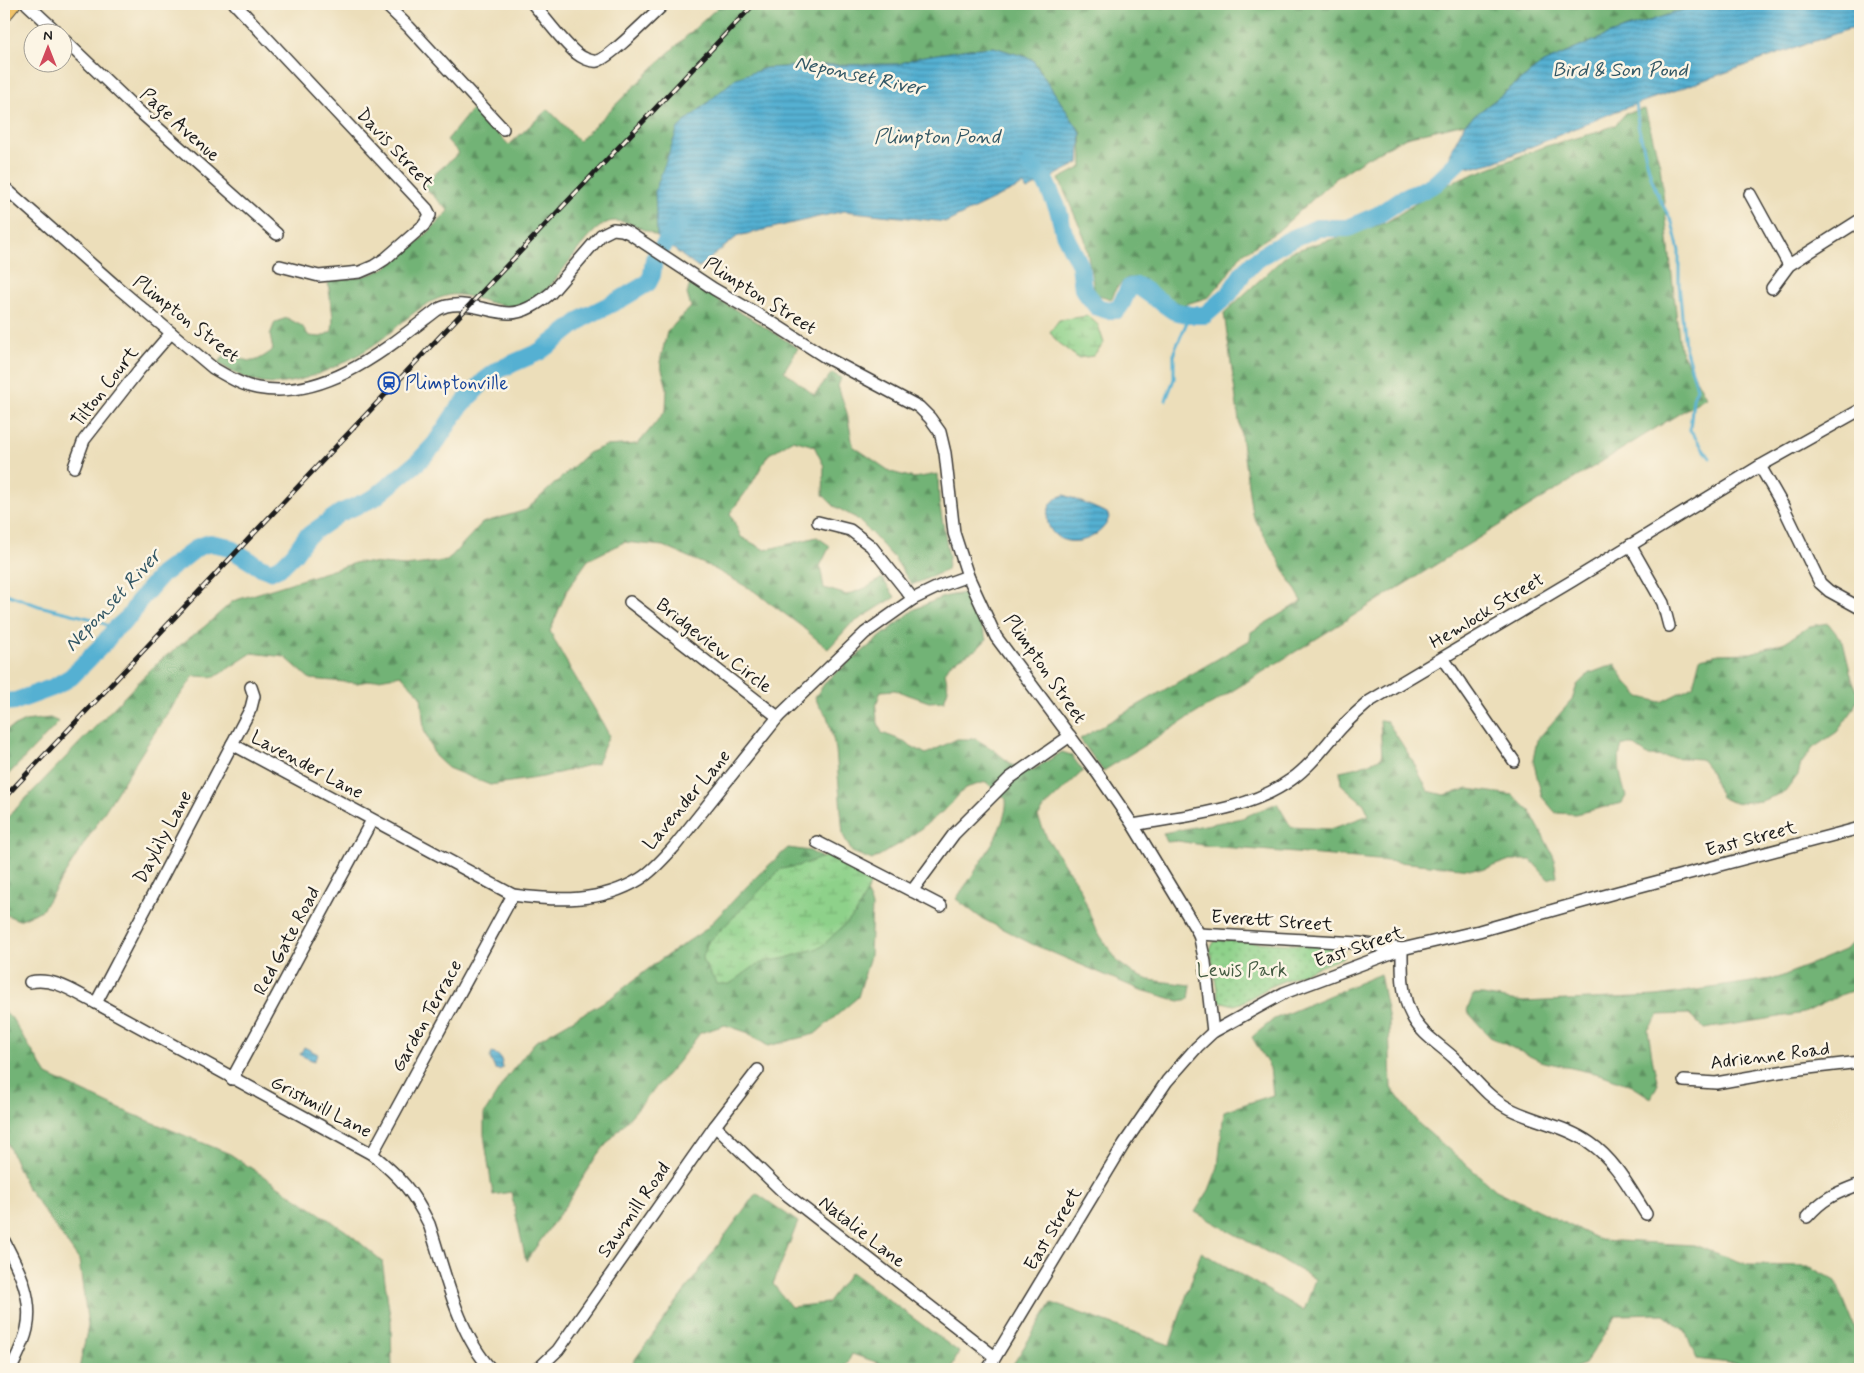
<svg xmlns="http://www.w3.org/2000/svg" width="1864" height="1373" font-family="Mynerve,sans-serif">
<defs>
<pattern id="forest-firs" width="22" height="20" patternUnits="userSpaceOnUse" patternTransform="scale(1.25)"><rect width="22" height="20" fill="#72b376"/><path d="M5 1l3.5 6h-7zM16 11l3.5 6h-7z" fill="#5d9160"/></pattern>
<pattern id="wetland-marsh" width="20" height="14" patternUnits="userSpaceOnUse" patternTransform="scale(1.25)"><rect width="20" height="14" fill="#8ed18a"/><path d="M1 5h8M5 5V1M11 12h8M15 12V8" fill="none" stroke="#7ab376"/></pattern>
<pattern id="park-dots" width="8" height="8" patternUnits="userSpaceOnUse" patternTransform="scale(1.25)"><rect width="8" height="8" fill="#8ed18a"/><path d="M2 2h.1M6 6h.1" fill="none" stroke="#7ab376" stroke-width="1.8" stroke-linecap="round"/></pattern>
<pattern id="water-rules" width="6" height="5" patternUnits="userSpaceOnUse" patternTransform="scale(1.25)"><rect width="6" height="5" fill="#54b0d2"/><path d="M0 2.5h6" fill="none" stroke="#458eaa"/></pattern>
</defs>
<rect width="100%" height="100%" fill="#fcf5e5"/>
<filter id="ink" filterUnits="userSpaceOnUse"><feTurbulence type="fractalNoise" baseFrequency=".02" numOctaves="2"/><feDisplacementMap in="SourceGraphic" scale="10" xChannelSelector="R" yChannelSelector="G"/><feConvolveMatrix kernelMatrix="1 2 1 2 8 2 1 2 1" color-interpolation-filters="sRGB"/></filter>
<filter id="wash" filterUnits="userSpaceOnUse"><feTurbulence type="fractalNoise" baseFrequency=".0096" numOctaves="4" result="noise"/><feDisplacementMap in="SourceGraphic" scale="20" xChannelSelector="R" yChannelSelector="G"/><feGaussianBlur stdDeviation="1.12" result="paint"/><feColorMatrix in="noise" values="0 0 0 0 0 0 0 0 0 0 0 0 0 0 0 0 0 1.4 0 .05"/><feComposite in="paint" operator="in"/></filter>
<g filter="url(#wash)">
<rect width="100%" height="100%" fill="#ecdeba"/>
<g fill="url(#forest-firs)" stroke="#476849">
<path d="M717 4H1696L1686 9 1612 33 1543 63 1465 123 1406 137 1363 160 1335 179 1278 231 1241 255 1225 278 1209 297 1183 305 1158 294 1144 279 1127 278 1116 288 1112 299 1095 294 1085 239 1059 179 1082 167 1081 133 1032 59 994 47 969 49 919 57 899 64 824 65 766 68 657 225V236C643 229 629 221 614 221 590 221 560 281 541 295 537 299 530 302 524 304 504 313 471 292 450 295 421 301 400 326 378 342 350 362 296 389 262 383 246 380 232 372 218 363L228 352C251 363 251 366 273 350L270 335 275 322 287 318 302 326 309 336 321 337 332 331C335 312 329 299 328 280 344 280 358 278 374 273 397 265 432 229 449 211L422 185 459 153 447 140 473 108 509 145 548 109 579 141 663 58 718 7Z"/>
<polygon points="1645,109 1660,165 1680,349 1706,397 1103,771 1080,739 1250,640 1251,632 1302,601 1252,514 1224,313 1290,252 1385,223 1443,186 1546,146 1595,133 1615,125 1626,113"/>
<path d="M690 284 750 318 798 348 784 371 814 395 832 373 841 378 838 386 847 413 853 446 891 472 914 478 938 474 939 502 949 557 947 570 912 585 895 559 872 534 856 518 834 506 823 495 824 466 814 446 793 440 768 455 751 485 730 513 741 537 765 550 817 537 830 546 820 566 824 588 847 595 868 587 882 578 895 597 850 625 828 649 801 626 754 591 711 567 663 546 624 542 588 560 567 590 550 631C567 667 591 700 609 735L597 763 543 777 490 785 448 768 435 756 424 730 421 696 401 675 357 683 310 679 285 657 252 653 215 677 194 676 162 721 42 910 19 920 4 914V821L158 662 204 627 233 601 358 562 405 566 447 561 482 523 526 510 588 453 605 446 638 444 666 410 667 388 660 362 667 332 691 307 687 294Z"/>
<path d="M963 593 973 609 987 639 977 649 951 663 945 672 948 689 944 701 929 702 895 690 881 691C874 706 875 718 882 733L898 739 926 754 957 739H976L994 750 1012 765 1031 771 1062 752 1071 755 1083 771 1044 808 1038 817 1047 838 1080 888 1095 928 1118 962 1134 974 1149 980 1191 985 1189 999 1179 1001 1138 989 1032 944 981 918 956 899C971 877 1010 825 1006 799L986 782 965 788 947 808 906 840 872 860 852 852 843 835 836 750 827 716 819 706 815 697 827 680 915 609 943 597Z"/>
<path d="M1828 623 1843 642 1852 679 1859 695 1853 710 1837 732 1813 748 1801 764 1798 775 1785 792 1761 801 1734 803 1721 797 1709 769 1701 759 1649 756 1633 745H1622C1616 762 1621 779 1626 796L1622 803 1575 814 1556 813 1542 797 1533 760 1537 740 1572 700 1577 685 1588 674 1615 664 1626 682 1640 697 1661 702 1693 686 1700 658 1719 654 1751 653 1785 642 1810 626Z"/>
<polygon points="50,718 59,722 4,779 4,731 25,721"/>
<polygon points="1380,720 1387,721 1411,758 1428,791 1444,795 1468,789 1513,795 1530,811 1553,855 1557,876 1548,879 1531,860 1510,860 1482,870 1356,858 1209,846 1178,841 1167,842 1163,833 1242,818 1277,803 1291,827 1331,829 1369,815 1364,804 1341,784 1340,771 1358,767 1382,758"/>
<polygon points="788,848 810,851 861,880 872,906 870,956 858,997 815,1034 768,1046 746,1032 725,1025 700,1033 678,1062 597,1155 570,1199 526,1261 511,1192 493,1195 484,1135 484,1114 507,1077 535,1042 612,997 660,960 705,930 756,877"/>
<polygon points="1860,937 1860,988 1843,994 1804,1013 1704,1029 1689,1014 1659,1015 1648,1030 1653,1063 1658,1084 1651,1098 1632,1086 1603,1075 1540,1061 1490,1037 1467,1011 1473,995 1483,995 1523,1002 1657,996 1778,978 1844,950"/>
<polygon points="1380,974 1389,1020 1391,1088 1419,1124 1496,1190 1600,1240 1694,1245 1749,1265 1808,1266 1836,1281 1860,1340 1860,1350 1852,1369 1729,1363 1697,1359 1685,1331 1664,1314 1617,1315 1585,1364 1572,1369 1010,1369 1052,1303 1170,1345 1201,1252 1304,1311 1315,1279 1195,1212 1209,1190 1218,1167 1224,1111 1273,1095 1270,1068 1252,1037 1274,1019"/>
<polygon points="4,1011 11,1017 47,1075 120,1109 230,1154 346,1231 382,1261 391,1322 392,1369 79,1369 88,1326 79,1260 26,1186 4,1135"/>
<polygon points="756,1193 798,1222 773,1284 791,1307 827,1303 851,1272 959,1352 951,1369 897,1369 852,1354 844,1369 628,1369"/>
</g>
<g fill="url(#wetland-marsh)" stroke="#557653">
<polygon points="1088,316 1098,325 1104,343 1093,356 1078,358 1057,342 1050,332 1059,320"/>
<polygon points="827,856 849,866 872,881 856,914 821,947 786,958 764,962 756,965 730,984 717,984 702,960 707,944 781,869 798,866"/>
</g>
<polygon fill="url(#park-dots)" stroke="#557653" points="1220,940 1337,947 1343,949 1344,957 1273,985 1241,1003 1234,1005 1219,1001 1210,949 1214,942"/>
<g fill="url(#water-rules)" stroke="#386677">
<polygon points="1696,4 1860,4 1860,25 1614,112 1495,162 1475,167 1455,164 1449,155 1465,123 1543,63 1612,33 1686,9"/>
<polygon points="994,47 1032,59 1081,133 1079,163 1027,190 1023,185 947,222 844,211 738,236 698,268 657,236 655,191 678,128 736,78 766,68 824,65 899,64 919,57 969,49"/>
<path d="M1065 495 1107 513 1109 517C1104 537 1072 550 1055 535 1041 522 1047 498 1065 495Z"/>
<polygon points="304,1047 318,1054 314,1061 300,1055"/>
<path d="M492 1053C500 1054 502 1060 503 1068L499 1070 495 1069 490 1058Z"/>
</g>
<g fill="none" stroke-linecap="round" stroke-linejoin="round">
<g stroke="#54b0d2" stroke-width="3">
<polyline points="1636,101 1638,125 1651,177 1659,198 1672,222 1679,251 1679,284 1685,347 1697,388 1693,398 1690,430 1710,458"/>
<polyline points="1166,400 1174,379 1174,352 1190,315"/>
<polyline points="4,593 39,606 93,619 115,629"/>
</g>
<g stroke="#54b0d2" stroke-width="18">
<path d="M1030 165 1045 181 1058 209 1064 233 1080 265 1083 289 1097 307 1107 310H1117C1124 303 1124 295 1130 287L1138 286 1174 311 1190 315H1205L1229 294 1243 273 1254 262 1271 250 1289 240 1317 228H1348L1378 215 1405 197 1417 193 1436 183 1472 148"/>
<polyline points="4,702 16,701 54,687 71,677 104,643 115,629 130,616 138,602 161,575 184,558 198,547 210,543 226,546 260,567 271,571 282,566 294,554 306,537 340,513 374,498 419,461 435,444 458,409 484,381 500,369 539,352 553,342 585,317 621,299 648,283 652,275 654,259 679,224"/>
</g>
</g>
</g>
<g filter="url(#ink)">
<g fill="none" stroke-linecap="round" stroke-linejoin="round">
<g stroke="#3b3934" stroke-width="14">
<g id="minor">
<polyline points="27,4 57,32"/>
<polyline points="235,4 427,209 430,215 424,225 385,259 374,266 360,272 319,276 280,266"/>
<polyline points="385,4 409,27 503,129"/>
<path d="M533 4C547 20 560 39 576 53 581 57 590 62 597 61 609 59 653 14 664 4"/>
<polyline points="62,38 131,104 277,234"/>
<path d="M4 187 117 287 213 368C227 376 241 385 257 388 326 401 387 348 437 310 458 297 487 312 509 313 525 313 539 303 551 293L601 235 613 229 622 230 629 233 714 289 771 322 827 358 919 407 930 418 940 432 945 453 954 533 968 576 996 637 1098 774 1133 825 1199 934 1205 962 1213 1032"/>
<polyline points="1750,194 1789,265"/>
<polyline points="1772,288 1789,265 1860,220"/>
<polyline points="1760,466 1783,506 1820,583 1829,591 1860,608"/>
<polyline points="74,467 84,440 139,370 171,333"/>
<polyline points="818,522 850,530 871,546 913,599"/>
<polyline points="1630,545 1663,603 1669,626"/>
<polyline points="630,602 778,717"/>
<polyline points="1443,658 1514,761"/>
<path d="M232 744 513 895C557 901 601 903 640 879 653 871 664 858 674 847L778 717 865 633 913 599 940 586 968 576"/>
<path d="M1133 825C1186 815 1247 812 1292 779 1312 765 1326 744 1342 727 1351 717 1361 709 1370 701L1572 581 1760 466 1860 410"/>
<polyline points="817,842 912,891"/>
<polyline points="941,906 912,891 954,834 1010,778 1070,736"/>
<path d="M1199 934 1359 943 1402 949C1402 970 1401 996 1412 1016 1421 1034 1440 1045 1454 1058 1473 1076 1486 1097 1510 1109 1536 1122 1566 1126 1590 1143 1615 1160 1630 1189 1646 1214"/>
<path d="M30 982C54 977 74 992 96 1003L372 1154C400 1177 413 1191 429 1224 444 1269 458 1334 491 1369"/>
<polyline points="96,1003 251,708 254,696 251,687"/>
<polyline points="232,1079 372,820"/>
<polyline points="1684,1081 1716,1083 1791,1070 1860,1062"/>
<polyline points="715,1126 782,1191 995,1357"/>
<polyline points="372,1154 513,895"/>
<path d="M1807 1217C1824 1197 1837 1193 1860 1184"/>
<path d="M4 1241C18 1268 34 1297 27 1329 24 1343 17 1356 11 1369"/>
<polyline points="538,1369 558,1350 715,1126 758,1070"/>
<polyline points="988,1369 1124,1144 1167,1081 1197,1047 1213,1032 1284,993 1402,949 1479,931 1618,892 1860,828"/>
</g>
</g>
<g stroke="#3b3934" stroke-width="16">
<polyline id="major" points="4,15 13,4"/>
</g>
<use href="#minor" stroke="#fff" stroke-width="11"/>
<use href="#major" stroke="#f1c369" stroke-width="14"/>
<g stroke="#1c1c1c" stroke-width="5">
<polyline id="rail" points="4,798 754,4"/>
</g>
<use href="#rail" stroke="#fcf5e5" stroke-width="3" stroke-dasharray="9" stroke-linecap="butt"/>
</g>
</g>
<defs>
<g id="station-ring" transform="scale(1.125)"><circle r="9.5" fill="#fcf5e5" stroke="#1a4fb4" stroke-width="1.5"/><path d="M-3-6H3Q5-6 5-4V2Q5 4 3 4L4.5 6H3L1.5 4h-3L-3 6H-4.5L-3 4Q-5 4-5 2V-4Q-5-6-3-6ZM-3.5-4v3h7v-3ZM-3.5 1v1.5H-2V1ZM2 1v1.5H3.5V1Z" fill="#1a4fb4"/></g>
</defs>
<g fill-rule="evenodd">
<use href="#station-ring" x="389" y="383"/>
</g>
<g text-anchor="middle" dominant-baseline="central" stroke-width="5" stroke-linejoin="round" paint-order="stroke">
<g font-size="19" fill="#1c1c1c" stroke="#fcf5e5">
<text transform="translate(180 125) rotate(42)">Page Avenue</text>
<text transform="translate(395 149) rotate(47)">Davis Street</text>
<text transform="translate(760 296) rotate(32)">Plimpton Street</text>
<text transform="translate(186 319) rotate(38)">Plimpton Street</text>
<text transform="translate(105 387) rotate(-52)">Tilton Court</text>
<text transform="translate(1487 611) rotate(-31)">Hemlock Street</text>
<text transform="translate(714 646) rotate(38)">Bridgeview Circle</text>
<text transform="translate(1045 669) rotate(55)">Plimpton Street</text>
<text transform="translate(307 765) rotate(28)">Lavender Lane</text>
<text transform="translate(687 800) rotate(-50)">Lavender Lane</text>
<text transform="translate(163 837) rotate(-62)">Daylily Lane</text>
<text transform="translate(1751 839) rotate(-15)">East Street</text>
<text transform="translate(1272 921) rotate(4)">Everett Street</text>
<text transform="translate(287 941) rotate(-62)">Red Gate Road</text>
<text transform="translate(1359 947) rotate(-19)">East Street</text>
<text transform="translate(427 1016) rotate(-61)">Garden Terrace</text>
<text transform="translate(1770 1056) rotate(-7)">Adrienne Road</text>
<text transform="translate(321 1107) rotate(28)">Gristmill Lane</text>
<text transform="translate(634 1210) rotate(-55)">Sawmill Road</text>
<text transform="translate(1053 1229) rotate(-59)">East Street</text>
<text transform="translate(862 1232) rotate(38)">Natalie Lane</text>
</g>
<g font-size="19" fill="#164399" stroke="#fcf5e5" text-anchor="start">
<text x="405" y="383">Plimptonville</text>
</g>
<g font-size="19" fill="#445b42" stroke="#fcf5e5">
<text x="1242" y="970">Lewis Park</text>
</g>
<g font-size="20" font-style="italic" fill="#325765" stroke="#fcf5e5">
<text x="1620" y="70">Bird &amp; Son Pond</text>
<text transform="translate(859 76) rotate(12)">Neponset River</text>
<text x="937" y="137">Plimpton Pond</text>
<text transform="translate(113 601) rotate(-47)">Neponset River</text>
</g>
</g>
<rect width="1864" height="1373" fill="none" stroke="#fcf5e5" stroke-width="20"/>
<g transform="translate(48 48)"><circle r="24" fill="#fcf5e5" stroke="#a29e95"/>
<path d="M0-4L9 19L0 12L-9 19Z" fill="#d1495b"/>
<text y="-8" font-size="14" font-weight="bold" text-anchor="middle" fill="#1c1c1c">N</text>
</g>
</svg>
